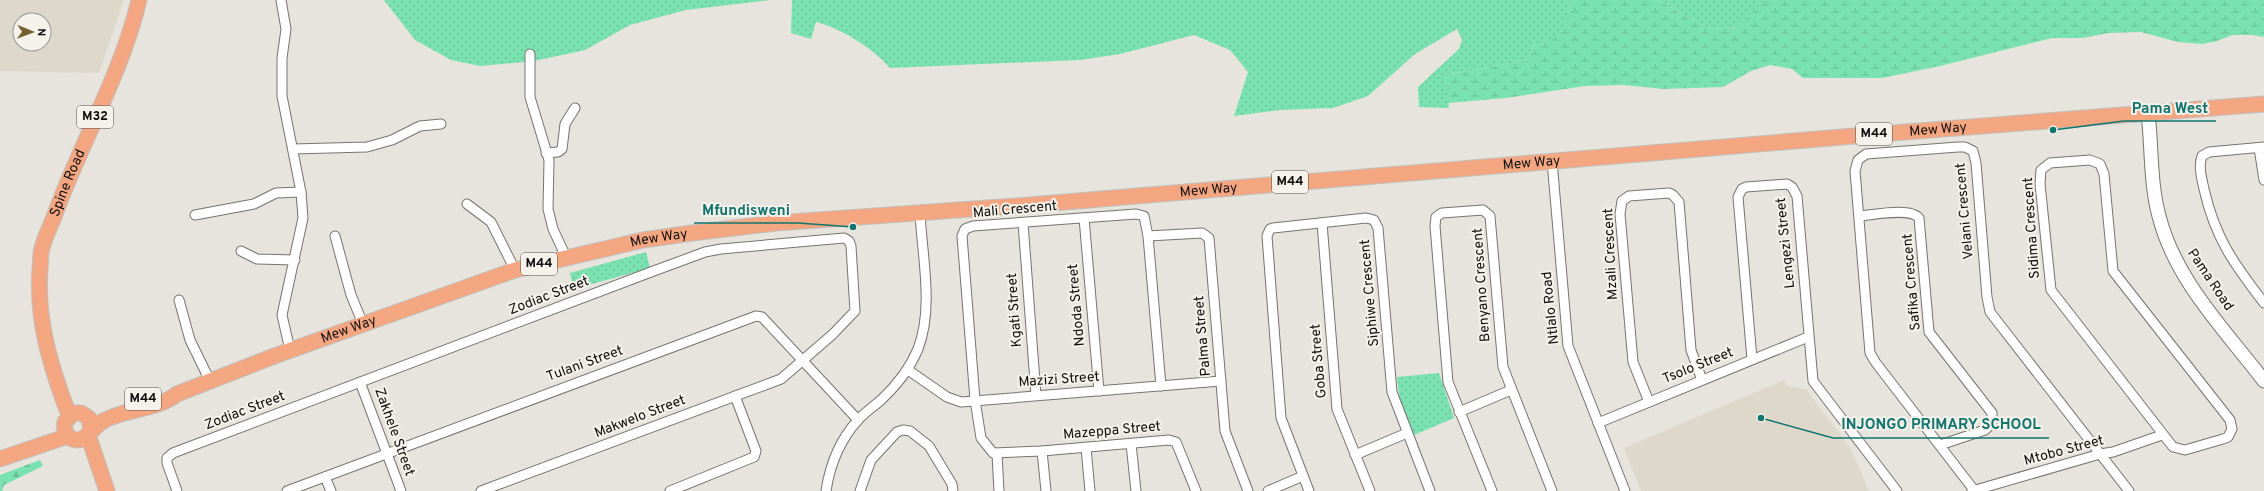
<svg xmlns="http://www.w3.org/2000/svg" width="2264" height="491" font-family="Overpass,sans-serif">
<defs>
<pattern id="green-dots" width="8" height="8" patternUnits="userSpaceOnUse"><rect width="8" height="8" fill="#7ae2b0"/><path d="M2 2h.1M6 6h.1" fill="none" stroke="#68c196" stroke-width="1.8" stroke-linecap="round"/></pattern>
<pattern id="forest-firs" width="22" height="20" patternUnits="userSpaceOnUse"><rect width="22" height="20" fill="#7ae2b0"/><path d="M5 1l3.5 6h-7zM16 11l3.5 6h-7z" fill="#68c196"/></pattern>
<pattern id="wetland-marsh" width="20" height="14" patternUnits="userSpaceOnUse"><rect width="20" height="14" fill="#7ae2b0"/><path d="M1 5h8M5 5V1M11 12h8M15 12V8" fill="none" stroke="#68c196"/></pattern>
</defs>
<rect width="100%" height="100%" fill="#e7e4de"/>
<g fill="#ded8cb" fill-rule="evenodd">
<path d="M0 0H124L99 73 0 71ZM20 20H44V44H20Z"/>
<polygon points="1784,380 1787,386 1806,389 1851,449 1869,491 1641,491 1624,448"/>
</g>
<g fill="url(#green-dots)">
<polygon points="384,0 771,0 686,10 630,25 585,50 534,61 480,66 451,60 415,40"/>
<path d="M792 0H1571C1566 26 1563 41 1533 45L1528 60 1445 75 1449 108 1419 107 1418 87 1459 49 1462 40 1457 29 1415 54 1368 96 1333 108 1280 110 1234 116 1248 72 1230 50 1194 35 1120 54 1080 60 890 68C874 49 841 28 816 22L811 39 791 33Z"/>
<polygon points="1658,0 1765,0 1737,27 1709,29"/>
<polygon points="646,252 650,268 574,289 570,273"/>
<polygon points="1439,373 1454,418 1414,435 1400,402 1397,377"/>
</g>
<polygon fill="url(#forest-firs)" points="40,460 43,466 4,485 2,491 0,491 0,475"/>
<path fill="url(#wetland-marsh)" d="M1571 0H1658L1709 29 1737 27 1765 0H2264V37L2252 35H2232L2217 41 2202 44 2178 42 2141 32 2108 33 2083 38H2052L1940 66 1882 78H1803L1792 69 1770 65 1751 71 1723 87 1664 89 1623 85 1585 86 1506 98 1448 103 1445 75 1528 60 1533 45C1563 41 1566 25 1571 0Z"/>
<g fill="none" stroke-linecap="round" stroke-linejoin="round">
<g stroke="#77746f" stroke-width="11">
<g id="street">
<polyline points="281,0 286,29 282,58 282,96 301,192 303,218 282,315 290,350"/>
<polyline points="530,54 530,97 549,160 548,209 553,229 566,257"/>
<path d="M2264 147 2209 152 2202 156C2198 167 2202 179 2204 189 2215 238 2234 264 2264 303"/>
<polyline points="2259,148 2264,180"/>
<polyline points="293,149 367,147 392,140 420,126 441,124"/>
<polyline points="546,153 558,152 562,149 565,124 575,108"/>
<polygon points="2090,160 2100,164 2104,174 2113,271 2230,420 2232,429 2228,437 2223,439 2185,450 2173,447 2051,290 2040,184 2041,170 2050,163"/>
<polyline points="1552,161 1568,346 1625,491"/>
<polyline points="467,204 491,222 515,270"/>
<polyline points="195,215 254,204 276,193 301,192"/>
<path d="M1859 216C1873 215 1910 207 1919 218L1929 332 1992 413V423L1985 430 1940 445"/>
<polyline points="1084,218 1099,391"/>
<polyline points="1023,223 1036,395"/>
<polyline points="1322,223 1337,409 1370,491"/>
<polyline points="335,236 351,295 363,324"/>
<polyline points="1148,236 1202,233 1209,238 1225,431 1248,491"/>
<polyline points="241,251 257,259 295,260"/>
<polyline points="179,300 190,340 210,381"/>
<polyline points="1752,359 1738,197 1742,189 1746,187 1787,184 1792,187 1797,196 1813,381 1897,491"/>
<polyline points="908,370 947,397 961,402 1221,381"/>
<polyline points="360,382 401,491"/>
<polyline points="1161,386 1148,236 1144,216 1136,214 973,226 965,229 962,236 975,400 981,438 993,453 1042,451 1169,440 1176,442 1196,491"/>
<polyline points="1649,402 1633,362 1620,214 1622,201 1629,196 1669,193 1673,195 1679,202 1691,350 1702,380"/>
<polyline points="1459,412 1511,390"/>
<polyline points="1598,423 1808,337"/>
<polyline points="1131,444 1136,491"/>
<polyline points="1086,448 1090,491"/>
<polyline points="1042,451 1046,491"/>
<polyline points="997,454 999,491"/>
<polyline points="1355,455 1407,433"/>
<polyline points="325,477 331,491"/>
<polyline points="1974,490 1876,363 1870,353 1855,171 1858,160 1866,154 1958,147 1965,147 1973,151 1976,163 1987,297 1990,312 2129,491"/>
<polyline points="177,491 167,463 167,458 173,453 651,272 705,252 721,249 844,238 849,241 851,246 855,311 833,334 781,379 481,491"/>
<polyline points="287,491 756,316 762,317 858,420"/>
<polyline points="670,491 754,457 756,451 735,396"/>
<path d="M826 491C830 464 839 441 858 420 864 413 873 407 881 400 896 386 910 368 918 349 934 307 922 256 920 213"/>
<polyline points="860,491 871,460 897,432 903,430 910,431 929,446 952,484 953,491"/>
<polyline points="1268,491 1303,476"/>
<polyline points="1309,491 1281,418 1267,236 1270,229 1273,228 1366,218 1374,220 1378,228 1392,392 1430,491"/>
<polyline points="1492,491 1448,382 1435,226 1436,217 1442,213 1483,210 1490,216 1503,367 1552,491"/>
<polyline points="1972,491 2100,454 2113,452 2162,435"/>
</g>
</g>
<g stroke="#77746f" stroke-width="15">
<path id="secondary" d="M2148 113C2152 147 2150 183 2159 216 2175 280 2225 330 2264 381"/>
</g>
<g stroke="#c1c1c0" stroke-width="17">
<g id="primary">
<path id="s1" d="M69 415C51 368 36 320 40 269 41 262 40 254 42 248 45 237 50 227 54 217 80 144 121 76 139 0"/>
<path id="s2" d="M91 430 89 418 81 413H73L65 422C63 430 67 439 76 440 87 441 94 426 103 421 127 408 155 411 177 394L277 355 515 270 643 240 692 233 776 223 1029 205 1854 136 2264 104"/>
<polyline points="88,435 107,491"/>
<polyline points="0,459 68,436"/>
</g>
</g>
<use href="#street" stroke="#fff" stroke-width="9"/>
<use href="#secondary" stroke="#fff" stroke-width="13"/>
<use href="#primary" stroke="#f3a67f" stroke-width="15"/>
</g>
<g text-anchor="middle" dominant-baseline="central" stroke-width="4" stroke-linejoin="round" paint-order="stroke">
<g fill="#f5f1eb" stroke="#555350" stroke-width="1">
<rect x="77" y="106" width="36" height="22" rx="3"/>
<rect x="1856" y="123" width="36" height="22" rx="3"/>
<rect x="1272" y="171" width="36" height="22" rx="3"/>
<rect x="521" y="253" width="36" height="22" rx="3"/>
<rect x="125" y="388" width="36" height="22" rx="3"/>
</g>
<g font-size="13" font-weight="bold" fill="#100f0d">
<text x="95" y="117">M32</text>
<text x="1874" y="134">M44</text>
<text x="1290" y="182">M44</text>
<text x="539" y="264">M44</text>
<text x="143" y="399">M44</text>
</g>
<g font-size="14" fill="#100f0d" stroke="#f5f1eb">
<text stroke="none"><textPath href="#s2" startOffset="1970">Mew Way</textPath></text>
<text stroke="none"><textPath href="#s2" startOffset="1562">Mew Way</textPath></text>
<text stroke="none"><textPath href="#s1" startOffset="241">Spine Road</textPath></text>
<text stroke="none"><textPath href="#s2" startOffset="1238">Mew Way</textPath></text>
<text transform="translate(1015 210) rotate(-5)">Mali Crescent</text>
<text transform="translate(1965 211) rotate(-95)">Velani Crescent</text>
<text transform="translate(2032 228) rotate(-94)">Sidima Crescent</text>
<text stroke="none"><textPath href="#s2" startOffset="686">Mew Way</textPath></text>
<text transform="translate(1786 243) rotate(-96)">Lengezi Street</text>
<text transform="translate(1611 254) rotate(-93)">Mzali Crescent</text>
<text transform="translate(2210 280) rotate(56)">Pama Road</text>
<text transform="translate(1912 282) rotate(-95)">Safika Crescent</text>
<text transform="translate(1482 285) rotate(-94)">Benyano Crescent</text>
<text transform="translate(1370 293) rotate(-95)">Siphiwe Crescent</text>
<text transform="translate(549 296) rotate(-21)">Zodiac Street</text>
<text transform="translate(1077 305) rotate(-95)">Ndoda Street</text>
<text transform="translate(1551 308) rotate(-96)">Ntlalo Road</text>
<text transform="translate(1015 310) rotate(-94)">Kgati Street</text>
<text stroke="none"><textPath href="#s2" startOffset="362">Mew Way</textPath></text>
<text transform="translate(1203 336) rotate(-95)">Palma Street</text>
<text transform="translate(1319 361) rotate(-95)">Goba Street</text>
<text transform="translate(585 364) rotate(-20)">Tulani Street</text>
<text transform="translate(1698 366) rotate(-22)">Tsolo Street</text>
<text transform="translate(1059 380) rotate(-4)">Mazizi Street</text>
<text transform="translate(245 411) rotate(-21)">Zodiac Street</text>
<text transform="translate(640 417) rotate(-21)">Makwelo Street</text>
<text transform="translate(1112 431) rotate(-5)">Mazeppa Street</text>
<text transform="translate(394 432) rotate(70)">Zakhele Street</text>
<text transform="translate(2064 451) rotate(-15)">Mtobo Street</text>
</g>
</g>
<path fill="none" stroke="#0f766e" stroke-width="1.5" d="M2053 130L2124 121H2216M853 227L798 223H694M1761 418L1833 438H2049"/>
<g fill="#0f766e" stroke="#f5f1eb" stroke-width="1.5">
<circle cx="2053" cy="130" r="4"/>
<circle cx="853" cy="227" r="4"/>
<circle cx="1761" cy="418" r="4"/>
</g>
<g font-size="15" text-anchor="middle" font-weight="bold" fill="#0f766e" stroke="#f5f1eb" stroke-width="4" stroke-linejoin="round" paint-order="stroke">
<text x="2170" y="113">Pama West</text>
<text x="746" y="215">Mfundisweni</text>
<text x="1941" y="429">INJONGO PRIMARY SCHOOL</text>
</g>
<g transform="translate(32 32) rotate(91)"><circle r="19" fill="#f5f1eb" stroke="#999792"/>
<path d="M0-3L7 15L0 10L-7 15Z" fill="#776030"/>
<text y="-6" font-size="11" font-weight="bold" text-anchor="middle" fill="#100f0d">N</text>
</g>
</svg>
